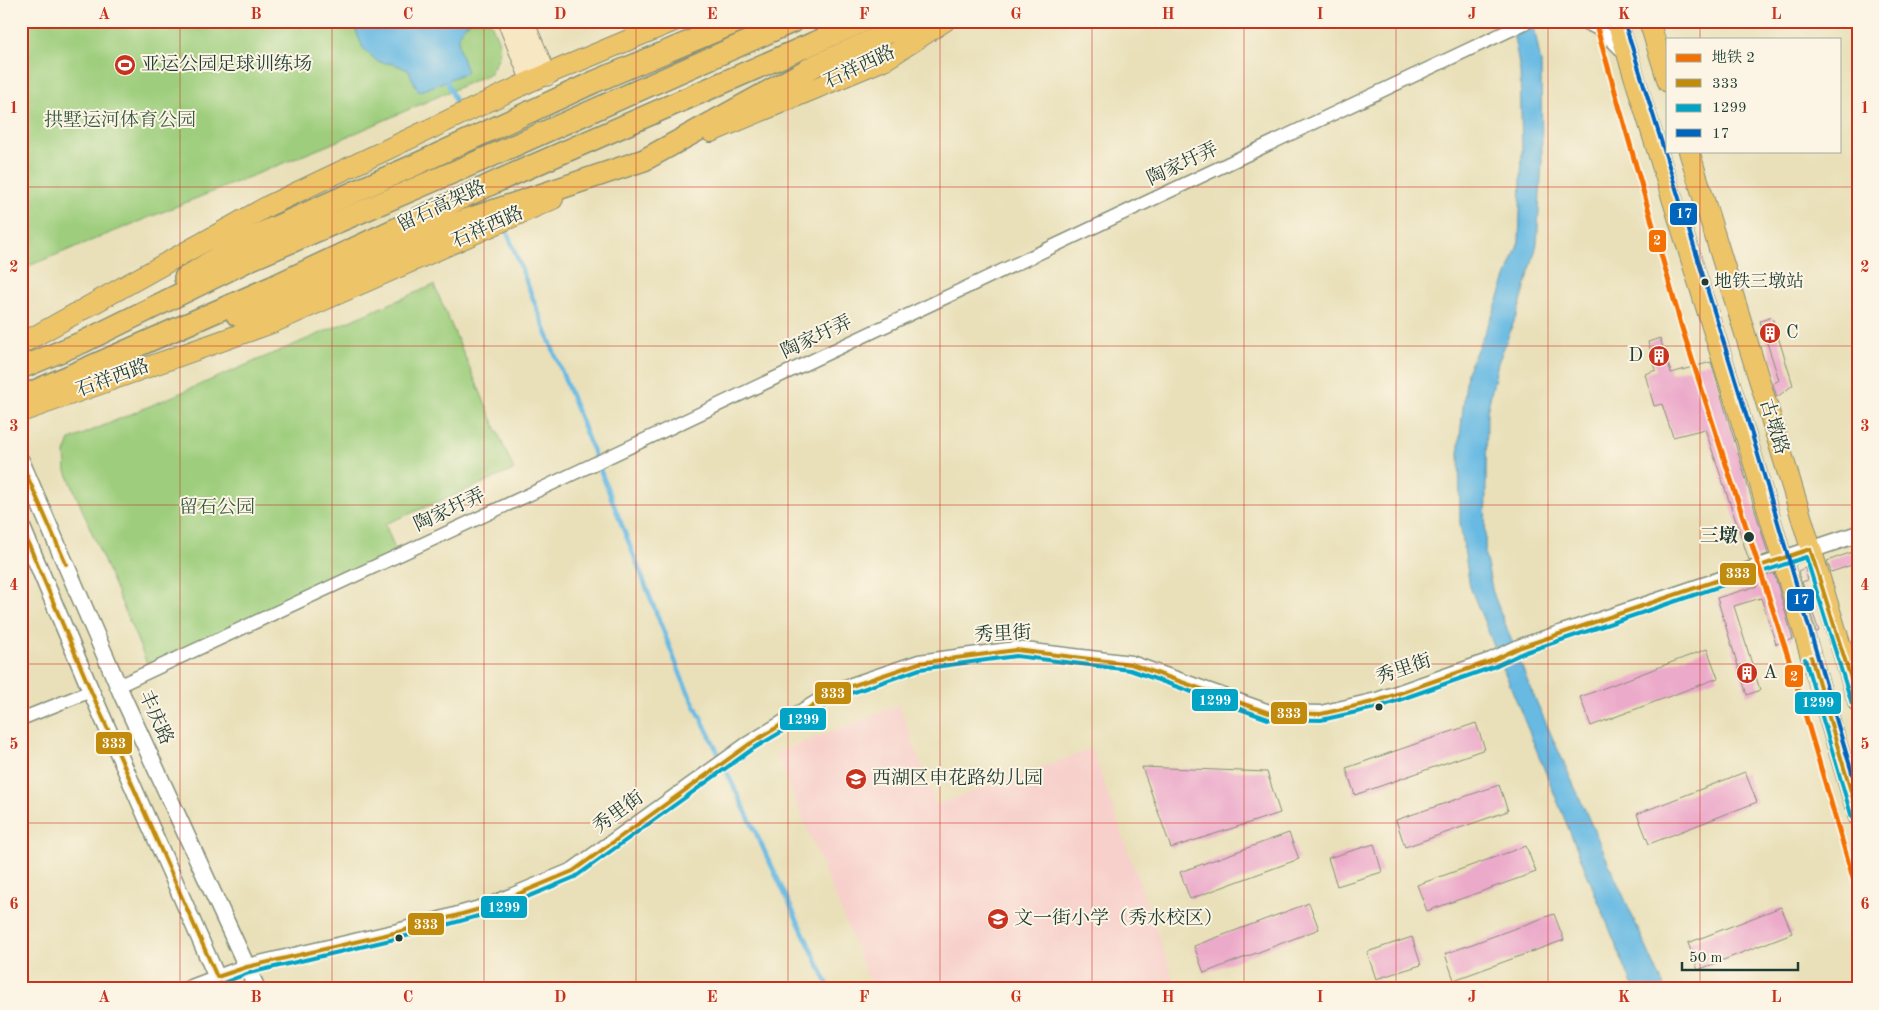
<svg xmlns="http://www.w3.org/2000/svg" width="1879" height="1010" font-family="'Old Standard TT','Noto Serif SC',serif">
<rect width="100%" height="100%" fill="#fcf5e5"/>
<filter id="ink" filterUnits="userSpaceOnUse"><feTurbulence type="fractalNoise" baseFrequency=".02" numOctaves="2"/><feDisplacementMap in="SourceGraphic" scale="10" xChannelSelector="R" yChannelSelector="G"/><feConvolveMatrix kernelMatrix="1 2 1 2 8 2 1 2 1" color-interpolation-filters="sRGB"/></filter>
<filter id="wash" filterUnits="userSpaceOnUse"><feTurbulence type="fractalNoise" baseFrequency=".0096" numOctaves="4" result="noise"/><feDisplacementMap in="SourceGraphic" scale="20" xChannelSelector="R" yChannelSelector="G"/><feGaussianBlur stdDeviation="1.12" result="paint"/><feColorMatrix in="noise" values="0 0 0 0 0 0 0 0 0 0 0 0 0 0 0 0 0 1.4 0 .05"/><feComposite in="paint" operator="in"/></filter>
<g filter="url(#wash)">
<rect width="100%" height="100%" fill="#e9e0ba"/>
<polygon fill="#f7d0cb" points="899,705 936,805 1092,749 1177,989 873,989 776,753"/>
<g fill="#9ece7d" stroke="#5e8658">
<path d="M21 21H490C501 46 505 50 489 74L326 146 21 269Z"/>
<polygon points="434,285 514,470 385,524 397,554 151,673 66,471 65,453 70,440"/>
</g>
<g fill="#67bae3" stroke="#437c8c">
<path d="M367 21H473C449 30 461 54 467 72L419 92 408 70 394 64 378 62 363 48 356 31Z"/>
<polygon points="1511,21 1533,21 1541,63 1542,161 1537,244 1520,306 1498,363 1487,412 1485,555 1493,593 1529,685 1665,989 1634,989 1470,587 1460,523 1459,445 1467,372 1494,311 1519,242 1522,151 1520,71"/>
</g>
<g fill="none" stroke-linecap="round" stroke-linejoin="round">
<g stroke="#67bae3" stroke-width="4.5">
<polyline points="445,76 459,111"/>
<polyline points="505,227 683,681 721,759"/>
<polyline points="724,766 830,989"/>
</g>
</g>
<g id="blocks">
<g fill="#ecaaca">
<polygon points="1772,317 1793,385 1777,397 1773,384 1779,380 1760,321"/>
<polygon points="1660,338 1671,373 1711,362 1768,554 1749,560 1705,429 1673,437 1662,404 1654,406 1645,374 1656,370 1648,342"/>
<polygon points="1858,550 1858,563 1831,572 1827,561"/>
<polygon points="1805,568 1808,580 1802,582 1819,631 1816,632 1798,571"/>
<polygon points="1774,573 1793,639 1776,644 1761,598 1734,606 1760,690 1747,695 1717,598 1757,586 1755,579"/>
<polygon points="1707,649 1718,678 1591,726 1580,697"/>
<polygon points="1476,723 1485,749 1355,795 1346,768"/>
<polygon points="1142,767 1267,772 1280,813 1171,848"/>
<polygon points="1745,772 1757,802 1649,844 1637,814"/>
<polygon points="1499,785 1508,811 1405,847 1396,820"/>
<polygon points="1289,833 1299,859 1190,899 1180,872"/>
<polygon points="1374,844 1382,872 1337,886 1328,858"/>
<polygon points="1526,846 1536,872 1427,911 1417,885"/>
<polygon points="1309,903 1319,929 1204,973 1194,946"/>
<polygon points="1781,907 1792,933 1698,970 1688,943"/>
<polygon points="1554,914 1564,940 1454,980 1445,954"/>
<polygon points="1412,937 1421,965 1376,979 1367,952"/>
</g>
</g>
</g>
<g filter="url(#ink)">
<use href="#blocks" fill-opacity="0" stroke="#848e77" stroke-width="1"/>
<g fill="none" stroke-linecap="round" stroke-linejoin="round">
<g stroke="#848e77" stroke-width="15">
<g id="minor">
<path d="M1555 21C1563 22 1571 21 1579 22 1598 24 1611 40 1624 53"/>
<polyline points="118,686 543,488 1529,21"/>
<polyline points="21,719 91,691"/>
</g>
</g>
<g stroke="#848e77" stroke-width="19">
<g id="tertiary">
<polyline points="21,461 123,697 257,989"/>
<polyline points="21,525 91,691 222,989"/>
<polyline points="189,989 247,967 398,932 487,907 573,871 748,745 837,691 919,663 1016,650 1131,664 1269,713 1321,714 1377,701 1491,661 1521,647 1858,534"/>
</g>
</g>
<g stroke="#848e77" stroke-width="21">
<g id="secondary">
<polyline points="507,21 531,81"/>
<polyline points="524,21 547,76"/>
</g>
</g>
<g stroke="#848e77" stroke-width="22">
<g id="primary">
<polyline points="1617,21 1739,413 1858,816"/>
<polyline points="1649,21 1668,82"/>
<polyline points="711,132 886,59 945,21"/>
<polyline points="1689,151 1858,702"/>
<polyline points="21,344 268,206 531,81 674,21"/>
<polyline points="21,412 272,323 553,199"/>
</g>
</g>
<g stroke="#848e77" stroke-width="24">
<g id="trunk">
<polyline points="185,278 242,242 417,164 594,82 739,21"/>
<polyline points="237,315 268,305 457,223 644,160 816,65 895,30 908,21"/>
<polyline points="21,368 83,342 249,260 491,156 794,21"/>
<polyline points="21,397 272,287 500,180 864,21"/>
</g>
</g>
<use href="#minor" stroke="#fff" stroke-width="12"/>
<use href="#tertiary" stroke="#fff" stroke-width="16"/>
<use href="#secondary" stroke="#f8e7c3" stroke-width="19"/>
<use href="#primary" stroke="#eec469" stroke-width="20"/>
<use href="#trunk" stroke="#eec469" stroke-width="21"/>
<g stroke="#fcf5e5" stroke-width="8">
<g id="bus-1">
<polyline points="21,462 66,564"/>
<polyline points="21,526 91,691 217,977 247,967 398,932 487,907 573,871 748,745 837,691 919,663 1016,650 1131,664 1269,713 1321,714 1377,701 1491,661 1521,647 1810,549 1858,701"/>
<polyline points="1811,657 1858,815"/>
</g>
</g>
<g stroke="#fcf5e5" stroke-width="8">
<g id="bus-2">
<polyline points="1805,659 1852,818"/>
<polyline points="207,989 249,973 399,938 489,913 575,877 751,750 840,697 920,669 1016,656 1130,670 1268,719 1321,720 1379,707 1493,667 1523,653 1806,557 1852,704"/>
</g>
</g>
<g stroke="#fcf5e5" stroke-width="8">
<polyline id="bus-3" points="1624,21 1745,411 1858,793"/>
</g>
<use href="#bus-1" stroke="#c18c0d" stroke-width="4"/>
<use href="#bus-2" stroke="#02a4c6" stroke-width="4"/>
<use href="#bus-3" stroke="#0065bd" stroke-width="4"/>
<g stroke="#fcf5e5" stroke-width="9">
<polyline id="metro-1" points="1595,21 1682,328 1791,666 1858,895"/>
</g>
<use href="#metro-1" stroke="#f47003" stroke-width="5"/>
</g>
</g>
<path fill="none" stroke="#c8321e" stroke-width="1" stroke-opacity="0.55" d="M180 21V989M332 21V989M484 21V989M636 21V989M788 21V989M940 21V989M1092 21V989M1244 21V989M1396 21V989M1548 21V989M1700 21V39M1700 151V989M21 187H1858M21 346H1858M21 505H1858M21 664H1858M21 823H1858"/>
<defs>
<g id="stadium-disc" transform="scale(1.125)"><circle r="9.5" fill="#c8321e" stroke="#fcf5e5"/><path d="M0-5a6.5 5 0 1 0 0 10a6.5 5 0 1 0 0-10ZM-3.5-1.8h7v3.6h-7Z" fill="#fff"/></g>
<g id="building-disc" transform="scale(1.125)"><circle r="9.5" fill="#c8321e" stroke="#fcf5e5"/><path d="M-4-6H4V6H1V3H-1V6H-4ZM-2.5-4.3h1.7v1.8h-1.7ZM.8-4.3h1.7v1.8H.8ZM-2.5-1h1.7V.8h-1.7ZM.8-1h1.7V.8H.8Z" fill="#fff"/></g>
<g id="school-disc" transform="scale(1.125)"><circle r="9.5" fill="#c8321e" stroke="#fcf5e5"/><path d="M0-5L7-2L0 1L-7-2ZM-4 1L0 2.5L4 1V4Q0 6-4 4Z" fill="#fff"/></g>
</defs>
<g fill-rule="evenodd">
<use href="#stadium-disc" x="125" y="65"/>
<use href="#building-disc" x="1770" y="333"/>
<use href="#building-disc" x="1659" y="356"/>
<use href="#building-disc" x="1747" y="673"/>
<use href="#school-disc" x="856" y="779"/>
<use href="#school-disc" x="998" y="919"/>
</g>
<g fill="#1f3d34" stroke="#fcf5e5" stroke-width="2">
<circle cx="1705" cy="282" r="4.5"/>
<circle cx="1749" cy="537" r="6"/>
<circle cx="1379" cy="707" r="4.5"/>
<circle cx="399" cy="938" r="4.5"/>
</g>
<g text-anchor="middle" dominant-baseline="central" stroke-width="4" stroke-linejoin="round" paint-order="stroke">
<g font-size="18" fill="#1f3d34" stroke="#fcf5e5" text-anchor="start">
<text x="1714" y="282">地铁三墩站</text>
</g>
<g font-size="19" fill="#1f3d34" stroke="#fcf5e5" text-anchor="start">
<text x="141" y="65">亚运公园足球训练场</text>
<text x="1786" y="333">C</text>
<text x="1643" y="356" text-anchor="end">D</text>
<text x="1763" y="673">A</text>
<text x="872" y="779">西湖区申花路幼儿园</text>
<text x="1014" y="919">文一街小学（秀水校区）</text>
</g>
<g font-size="19" fill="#1f3d34" stroke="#fcf5e5">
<text transform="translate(860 68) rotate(-25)">石祥西路</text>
<text transform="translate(1183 165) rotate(-25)">陶家圩弄</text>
<text transform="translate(442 207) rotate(-25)">留石高架路</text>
<text transform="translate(488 228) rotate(-24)">石祥西路</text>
<text transform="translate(817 338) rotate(-25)">陶家圩弄</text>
<text transform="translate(113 379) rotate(-20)">石祥西路</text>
<text transform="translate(1773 427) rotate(73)">古墩路</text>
<text transform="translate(450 511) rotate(-25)">陶家圩弄</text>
<text transform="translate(1003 635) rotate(-3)">秀里街</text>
<text transform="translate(1404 670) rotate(-19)">秀里街</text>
<text transform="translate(155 718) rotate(66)">丰庆路</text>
<text transform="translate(619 813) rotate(-36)">秀里街</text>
</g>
<g font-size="19" fill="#385a43" stroke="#fcf5e5">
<text x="120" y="121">拱墅运河体育公园</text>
<text x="217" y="508">留石公园</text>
</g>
<g font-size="19" font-weight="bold" fill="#1f3d34" stroke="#fcf5e5" text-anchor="end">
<text x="1738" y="537">三墩</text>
</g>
</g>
<g stroke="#fcf5e5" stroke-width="2">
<rect x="1669" y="202" width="29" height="24" rx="5" fill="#0065bd"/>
<rect x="1648" y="229" width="19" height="24" rx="5" fill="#f47003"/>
<rect x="1719" y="562" width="38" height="24" rx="5" fill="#c18c0d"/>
<rect x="1786" y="588" width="29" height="24" rx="5" fill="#0065bd"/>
<rect x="1784" y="664" width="20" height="24" rx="5" fill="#f47003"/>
<rect x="814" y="681" width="38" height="24" rx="5" fill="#c18c0d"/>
<rect x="1191" y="688" width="48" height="24" rx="5" fill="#02a4c6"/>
<rect x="1794" y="691" width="48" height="24" rx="5" fill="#02a4c6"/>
<rect x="1270" y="701" width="38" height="24" rx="5" fill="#c18c0d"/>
<rect x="779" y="707" width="48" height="24" rx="5" fill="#02a4c6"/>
<rect x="95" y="731" width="38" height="24" rx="5" fill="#c18c0d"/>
<rect x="480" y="895" width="48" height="24" rx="5" fill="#02a4c6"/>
<rect x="407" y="912" width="38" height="24" rx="5" fill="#c18c0d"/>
</g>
<g font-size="14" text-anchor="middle" font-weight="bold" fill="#fff">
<text x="1684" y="218">17</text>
<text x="1657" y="245">2</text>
<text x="1738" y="578">333</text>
<text x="1801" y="604">17</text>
<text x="1794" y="681">2</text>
<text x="833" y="698">333</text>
<text x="1215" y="705">1299</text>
<text x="1818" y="707">1299</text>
<text x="1289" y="718">333</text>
<text x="803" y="724">1299</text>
<text x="114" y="748">333</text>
<text x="504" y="912">1299</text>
<text x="426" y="929">333</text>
</g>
<rect width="1879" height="1010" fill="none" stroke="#fcf5e5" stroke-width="55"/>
<rect x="1666" y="38" width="175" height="115" fill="#fcf5e5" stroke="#a4ab9e"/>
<rect x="1676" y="54" width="25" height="8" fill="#f47003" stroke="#a4ab9e"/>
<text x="1712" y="62" font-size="15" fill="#1f3d34">地铁 2</text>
<rect x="1676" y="79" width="25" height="8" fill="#c18c0d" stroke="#a4ab9e"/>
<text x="1712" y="88" font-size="15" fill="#1f3d34">333</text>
<rect x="1676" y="104" width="25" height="8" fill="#02a4c6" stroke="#a4ab9e"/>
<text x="1712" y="112" font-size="15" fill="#1f3d34">1299</text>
<rect x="1676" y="129" width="25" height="8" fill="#0065bd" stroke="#a4ab9e"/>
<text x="1712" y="138" font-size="15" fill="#1f3d34">17</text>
<path d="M1682 962v8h116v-8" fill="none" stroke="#1f3d34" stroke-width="2.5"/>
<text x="1689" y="962" font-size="15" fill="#1f3d34" stroke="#fcf5e5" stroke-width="4" paint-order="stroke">50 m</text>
<rect x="28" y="28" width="1824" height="954" fill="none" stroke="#c8321e" stroke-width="2"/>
<g font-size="16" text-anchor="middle" font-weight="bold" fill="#c8321e">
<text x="104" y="19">A</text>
<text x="256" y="19">B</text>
<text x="408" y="19">C</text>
<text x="560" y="19">D</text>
<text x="712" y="19">E</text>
<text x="864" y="19">F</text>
<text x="1016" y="19">G</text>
<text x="1168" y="19">H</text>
<text x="1320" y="19">I</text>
<text x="1472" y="19">J</text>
<text x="1624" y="19">K</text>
<text x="1776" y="19">L</text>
<text x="14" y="113">1</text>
<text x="1865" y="113">1</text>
<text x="14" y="272">2</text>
<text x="1865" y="272">2</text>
<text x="14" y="431">3</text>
<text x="1865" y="431">3</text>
<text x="14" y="590">4</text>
<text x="1865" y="590">4</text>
<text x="14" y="749">5</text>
<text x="1865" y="749">5</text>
<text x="14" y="909">6</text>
<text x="1865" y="909">6</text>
<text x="104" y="1002">A</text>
<text x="256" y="1002">B</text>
<text x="408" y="1002">C</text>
<text x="560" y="1002">D</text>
<text x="712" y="1002">E</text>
<text x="864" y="1002">F</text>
<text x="1016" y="1002">G</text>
<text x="1168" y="1002">H</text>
<text x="1320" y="1002">I</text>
<text x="1472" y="1002">J</text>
<text x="1624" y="1002">K</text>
<text x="1776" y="1002">L</text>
</g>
</svg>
